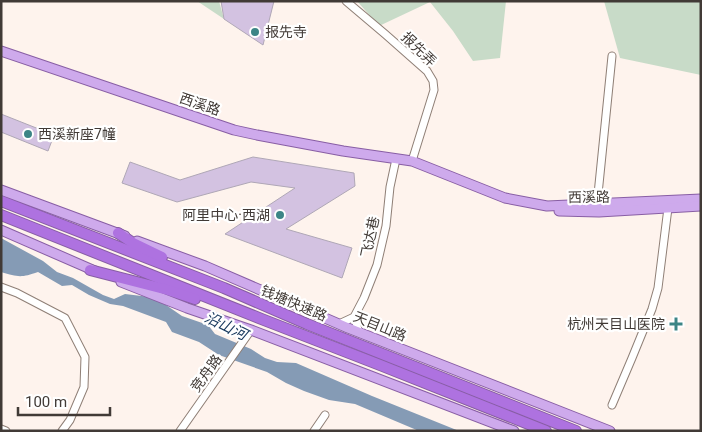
<svg xmlns="http://www.w3.org/2000/svg" width="702" height="432" font-family="Roboto,'Noto Sans SC',sans-serif">
<rect width="100%" height="100%" fill="#fef3ed"/>
<g fill="#c8dbc8">
<polygon points="197,1 219,1 224,19"/>
<polygon points="357,1 506,1 500,58 473,61 453,31 430,2 379,26"/>
<polygon points="604,1 701,1 701,75 620,58"/>
</g>
<path fill="#859bb5" d="M1 238 43 261 57 272 73 278 103 295 114 299 125 294 150 297 166 305 182 316 208 325 215 334 251 349 265 358 277 362 296 363 372 396 459 431H419L355 404 329 400 304 391 286 383 267 372 219 355 199 342 172 332 166 322 123 306 110 304 89 295 72 285 62 286 38 272C21 278 18 277 1 272Z"/>
<g fill="#d3c2e1" stroke="#afa7b6">
<polygon points="221,1 274,1 263,45 224,19"/>
<polygon points="1,114 54,135 48,151 1,132"/>
<polygon points="253,157 354,173 355,186 286,229 352,248 342,278 225,234 295,188 251,182 177,202 122,183 130,162 180,180"/>
</g>
<g fill="none" stroke-linecap="round" stroke-linejoin="round">
<g stroke="#8f7f76" stroke-width="9">
<g id="minor">
<polyline points="346,1 385,34 427,71 433,81 434,90 412,161"/>
<polyline points="597,204 612,56"/>
<polyline points="1,287 17,293 65,318 85,357 84,387 70,420 62,431"/>
<polyline points="354,317 359,332"/>
<polyline points="339,324 354,317 364,298 377,265 386,226 390,187 396,159"/>
<polyline points="612,405 632,358 652,309 658,288 668,208"/>
<polyline points="1,429 6,431"/>
<polyline points="180,431 251,330"/>
<polyline points="314,431 325,415"/>
</g>
</g>
<g stroke="#885ea4" stroke-width="11">
<g id="major">
<polyline points="1,51 234,130 257,135 343,151 412,161 505,198 547,206 701,199"/>
<polyline points="1,190 125,236"/>
<polyline points="559,211 599,212 701,206"/>
<polyline points="1,230 95,271"/>
<polyline points="137,241 205,266 348,328 610,431"/>
<polyline points="121,282 187,308 251,330 514,431"/>
</g>
</g>
<g stroke="#885ea4" stroke-width="12">
<g id="highway">
<polyline points="1,201 224,288 307,324 576,431"/>
<polyline points="1,215 264,320 380,365 546,431"/>
<polyline points="118,233 133,243 162,257"/>
<polyline points="90,270 168,290 195,299"/>
</g>
</g>
<use href="#minor" stroke="#fff" stroke-width="7"/>
<use href="#major" stroke="#ceaaec" stroke-width="9"/>
<use href="#highway" stroke="#ae72e0" stroke-width="10"/>
</g>
<g fill="#3c8586" stroke="#fff" stroke-width="2">
<circle cx="255" cy="32" r="5"/>
<circle cx="28" cy="134" r="5"/>
<circle cx="280" cy="215" r="5"/>
<path d="M673.5 316.5h5v5h5v5h-5v5h-5v-5h-5v-5h5z"/>
</g>
<g text-anchor="middle" dominant-baseline="central" stroke-width="4.5" stroke-linejoin="round" paint-order="stroke">
<g font-size="14" fill="#413a36" stroke="#fff" text-anchor="start">
<text x="265" y="32">报先寺</text>
<text x="38" y="134">西溪新座7幢</text>
<text x="270" y="215" text-anchor="end">阿里中心·西湖</text>
<text x="665" y="324" text-anchor="end">杭州天目山医院</text>
</g>
<g font-size="14" fill="#413a36" stroke="#fff">
<text transform="translate(419 49) rotate(44)">报先弄</text>
<text transform="translate(200 104) rotate(19)">西溪路</text>
<text transform="translate(589 197) rotate(-1)">西溪路</text>
<text transform="translate(370 237) rotate(-78)">飞达巷</text>
<text transform="translate(294 303) rotate(23)">钱塘快速路</text>
<text transform="translate(380 326) rotate(22)">天目山路</text>
<text transform="translate(206 373) rotate(-54)">竞舟路</text>
</g>
<g font-size="15" font-style="italic" fill="#15365b" stroke="#fff">
<text transform="translate(226 326) rotate(26)">沿山河</text>
</g>
</g>
<rect width="702" height="432" fill="none" stroke="#413a36" stroke-width="5"/>
<path d="M18 407v8h92v-8" fill="none" stroke="#413a36" stroke-width="2.5"/>
<text x="25" y="407" font-size="15" fill="#413a36" stroke="#ffffff" stroke-width="4" paint-order="stroke">100 m</text>
</svg>
